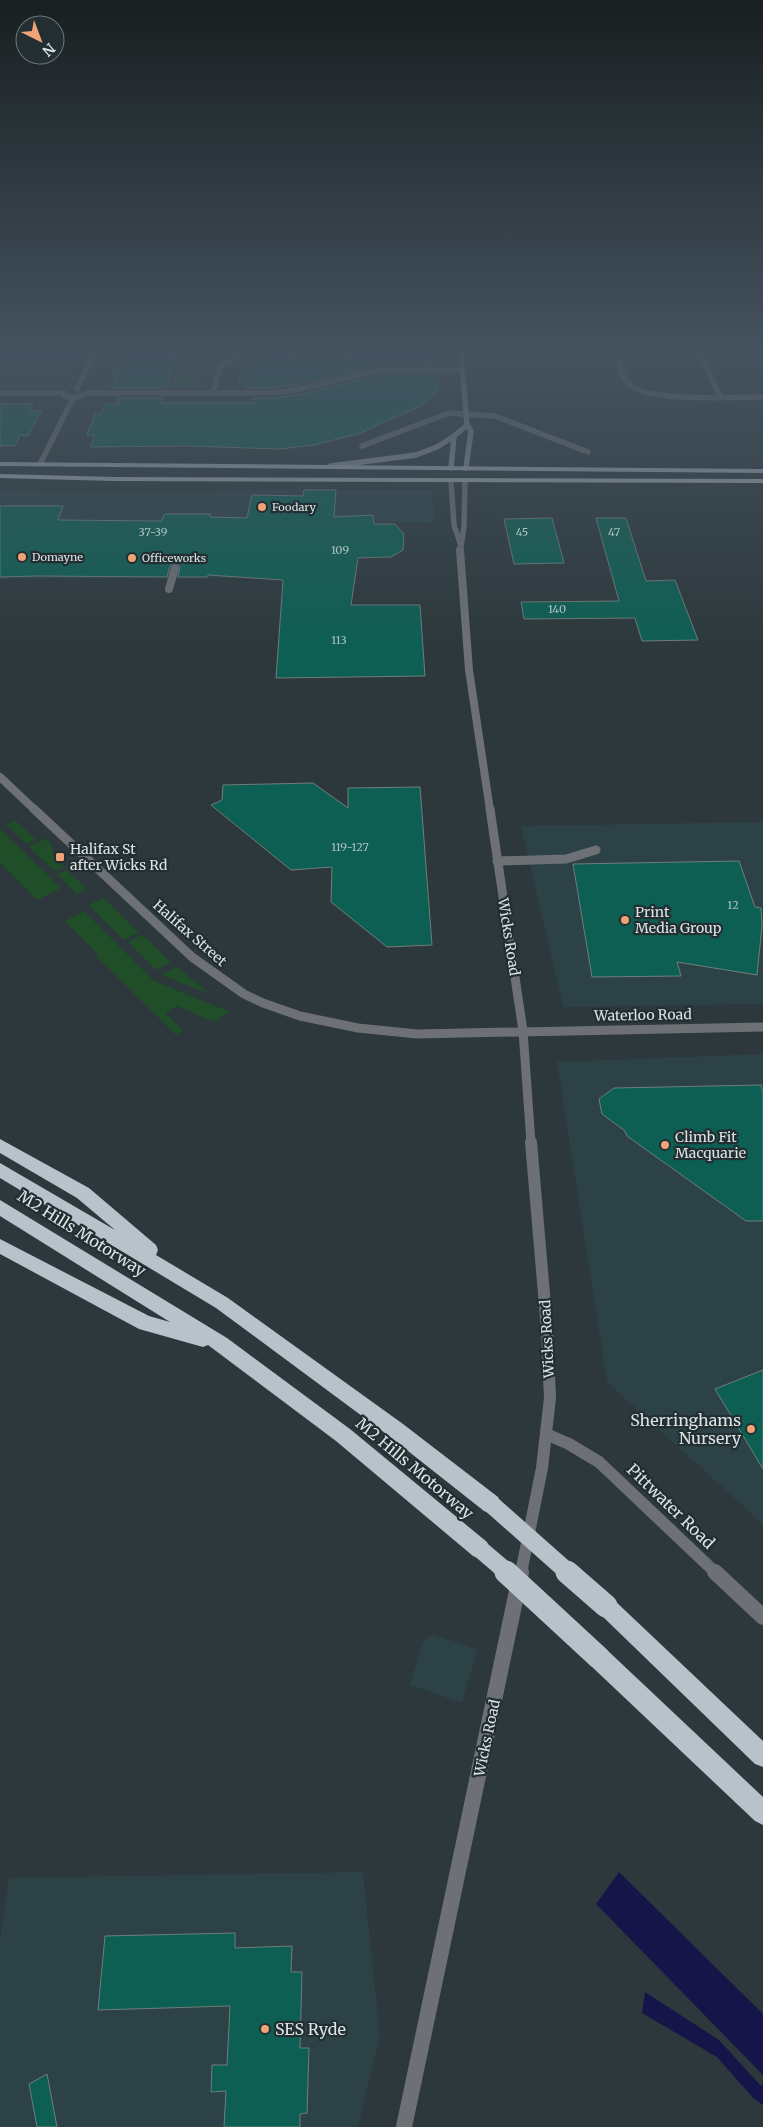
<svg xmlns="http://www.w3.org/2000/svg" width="763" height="2127" font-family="Merriweather,serif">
<rect width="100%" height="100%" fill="#2c383b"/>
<g fill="#2d4247">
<polygon points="0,351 82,351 67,383 57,387 0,387"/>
<polygon points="250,490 432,490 434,523 245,521 235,578 0,579 0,492 210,493"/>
<polygon points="763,822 763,1004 563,1007 521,826"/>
<polygon points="763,1054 763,1524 607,1382 557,1062"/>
<polygon points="432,1634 477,1649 462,1703 410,1685 423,1641"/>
<polygon points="363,1872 380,2035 358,2127 0,2127 0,1940 9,1878"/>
</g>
<g fill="#204e28">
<polygon points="180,362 211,365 202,385 197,388 171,388"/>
<polygon points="16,821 36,840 27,844 7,825"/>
<polygon points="0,829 61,888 37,900 0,863"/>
<polygon points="46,839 51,843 54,858 64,867 55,871 29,847"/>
<polygon points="67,870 87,889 77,894 57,874"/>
<polygon points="103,898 139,932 124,940 88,905"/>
<polygon points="84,911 154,981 230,1012 214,1022 177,1006 165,1013 183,1031 176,1035 95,955 98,954 65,921"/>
<polygon points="142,935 171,962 156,970 128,942"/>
<polygon points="177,967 206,991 204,992 162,975"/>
</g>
<g fill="#161549">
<polygon points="619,1872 763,2014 763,2075 596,1904"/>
<polygon points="645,1992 719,2040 761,2086 763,2084 763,2105 754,2099 717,2057 642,2013"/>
</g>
<g fill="#0d5f53" stroke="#6f7e7a">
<polygon points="121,351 178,351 166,388 111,388 117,375 112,375"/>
<polygon points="269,351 289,351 318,360 357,351 434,351 436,365 374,366 300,384 274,388 245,388 239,380 241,370"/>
<polygon points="438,374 438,390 420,406 358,434 314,445 280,449 186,446 90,447 95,435 87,435 95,414 101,414 105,404 118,404 119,398 163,398 161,403 255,403 251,398 274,398 302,394 375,376"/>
<polygon points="0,404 33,404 29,411 41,411 28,436 20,435 15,446 0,446"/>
<polygon points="304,490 336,490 334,517 373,515 374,524 395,524 404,534 403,550 391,557 358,558 351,605 420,605 425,676 276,678 283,580 208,575 207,577 178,577 180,566 174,562 170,566 167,577 37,576 0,577 0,506 63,506 58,520 161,521 165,514 210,514 210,517 247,518 252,495 303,496"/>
<polygon points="552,518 564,563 514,564 504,519"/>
<polygon points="596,518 626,518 646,581 675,580 698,640 642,641 635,618 524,619 521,602 619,601"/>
<polygon points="313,783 348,808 348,788 420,787 432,945 387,947 331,902 332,867 291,870 211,805 222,800 223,785"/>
<polygon points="739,861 755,907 761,908 762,926 757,975 677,962 681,976 592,977 573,864"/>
<polygon points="761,1085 763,1093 763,1221 746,1221 627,1136 625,1131 602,1114 599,1099 614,1088"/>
<polygon points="763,1370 763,1469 715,1389"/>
<polygon points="235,1933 235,1948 292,1946 291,1972 302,1972 300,2048 309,2048 307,2113 300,2114 300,2127 224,2127 226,2091 211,2092 212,2065 227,2065 230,2006 98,2010 105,1936"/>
<polygon points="47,2074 57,2127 37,2127 29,2084"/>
</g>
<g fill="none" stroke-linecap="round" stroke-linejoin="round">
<polyline stroke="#6d7175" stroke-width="5.5" points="699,351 720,397"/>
<polyline stroke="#6d7175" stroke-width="8" points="169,589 175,568"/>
<polyline stroke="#6d7175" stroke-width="9" points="497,861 566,859 596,850"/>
<polyline stroke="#6d7175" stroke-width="12" points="546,1434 569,1444 599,1462 716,1573"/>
<polyline stroke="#6d7175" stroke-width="16" points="715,1572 763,1617"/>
<g stroke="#6d7175" stroke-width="5.5">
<path d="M616 351C619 361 620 375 628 383 644 403 736 397 763 397"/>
<polyline points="77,389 95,351"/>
<polyline points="0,393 64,393"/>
<polyline points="64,393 64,396 76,398 87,393 274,393 301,389 374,371 462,369"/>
<polyline points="213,393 220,367 241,351"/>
<polyline points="362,446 449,413 495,416 588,452"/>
<polyline points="40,464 73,398"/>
<polyline points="451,481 454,525 460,543"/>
<polyline points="460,552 464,527 465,481"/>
</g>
<g stroke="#6d7175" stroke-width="8">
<polyline points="460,550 469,670 490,810"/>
<polyline points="0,777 35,810"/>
</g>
<g stroke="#6d7175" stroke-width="9">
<polyline points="34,809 192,957 244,994 263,1003 300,1016 358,1028 417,1034 763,1027"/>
<polyline points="490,809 523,1031 531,1143"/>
</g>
<polyline stroke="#6d7175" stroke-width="12" points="521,1573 542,1468 550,1398 547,1329 531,1142"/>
<polyline stroke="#6d7175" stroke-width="16" points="404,2127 521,1572"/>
<g stroke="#8b9298" stroke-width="5.5">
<polyline points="461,351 467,425 471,431 466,468"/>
<polyline points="331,466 416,455 437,447 454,436"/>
<polyline points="451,468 454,436 467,425"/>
</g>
<g fill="#a2abb3" fill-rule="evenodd">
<polygon points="0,462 763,469 763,473 0,466"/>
<polygon points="0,474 114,477 763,479 763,483 114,481 0,478"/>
</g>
<g fill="#b7c2cb" fill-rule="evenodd">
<polygon points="0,1139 89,1188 156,1245 158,1250 156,1255 228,1298 403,1424 498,1497 501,1504 498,1511 491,1514 484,1511 389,1436 216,1308 0,1178 0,1163 115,1230 77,1198 0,1153"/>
<polygon points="0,1200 227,1338 350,1429 487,1542 490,1549 487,1556 480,1559 473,1556 336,1441 208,1345 203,1347 139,1329 0,1254 0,1239 149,1316 170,1322 0,1216"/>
<polygon points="606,1596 613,1599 763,1741 763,1767 755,1764 599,1613 596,1606 599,1599"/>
<polygon points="598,1646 606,1649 763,1797 763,1825 755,1821 590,1665 587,1657 590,1649"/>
</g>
<g stroke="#b7c2cb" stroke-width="18">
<polyline points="491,1504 569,1573"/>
<polyline points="480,1549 508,1573"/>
</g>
<g stroke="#b7c2cb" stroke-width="23">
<polyline points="506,1572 598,1657"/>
<polyline points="567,1572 606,1606"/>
</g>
</g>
<linearGradient id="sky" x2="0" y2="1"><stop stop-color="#181f20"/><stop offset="0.54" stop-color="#455360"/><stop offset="1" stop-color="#455360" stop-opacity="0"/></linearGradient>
<rect width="763" height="649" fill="url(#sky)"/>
<g fill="#efa377" stroke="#222e31" stroke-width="2">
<circle cx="262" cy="507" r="5"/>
<circle cx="22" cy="557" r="5"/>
<circle cx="132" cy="558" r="5"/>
<rect x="55" y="852" width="10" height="10" rx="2.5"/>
<circle cx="625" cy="920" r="5"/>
<circle cx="665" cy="1145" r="5"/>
<circle cx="751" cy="1429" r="5"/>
<circle cx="265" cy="2029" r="5"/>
</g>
<g text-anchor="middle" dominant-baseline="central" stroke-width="4.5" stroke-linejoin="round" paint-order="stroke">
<g font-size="11" fill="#dbe3e5" stroke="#222e31" text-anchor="start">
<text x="272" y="507">Foodary</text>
<text x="32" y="557">Domayne</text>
<text x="142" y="558">Officeworks</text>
</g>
<g font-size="11" fill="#a8c2c0">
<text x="153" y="532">37-39</text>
<text x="522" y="532">45</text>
<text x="614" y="532">47</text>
<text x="340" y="550">109</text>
<text x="557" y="609">140</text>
<text x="339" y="640">113</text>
<text x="350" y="847">119-127</text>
<text x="733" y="905">12</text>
</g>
<g font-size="14" fill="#dbe3e5" stroke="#222e31" text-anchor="start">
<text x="70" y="849">Halifax St<tspan x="70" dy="16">after Wicks Rd</tspan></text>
<text x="635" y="912">Print<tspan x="635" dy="16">Media Group</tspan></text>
<text x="675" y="1137">Climb Fit<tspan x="675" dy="16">Macquarie</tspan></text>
</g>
<g font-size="14" fill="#dbe3e5" stroke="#222e31">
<text transform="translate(190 933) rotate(41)">Halifax Street</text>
<text transform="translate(509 937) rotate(81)">Wicks Road</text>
<text transform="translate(643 1015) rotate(-1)">Waterloo Road</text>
<text transform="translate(547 1339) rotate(-93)">Wicks Road</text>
<text transform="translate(487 1738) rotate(-78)">Wicks Road</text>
</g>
<g font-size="16" fill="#dbe3e5" stroke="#222e31">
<text transform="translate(82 1233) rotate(32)">M2 Hills Motorway</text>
<text transform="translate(415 1468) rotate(40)">M2 Hills Motorway</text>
<text transform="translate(671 1506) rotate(44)">Pittwater Road</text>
</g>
<g font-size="16" fill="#dbe3e5" stroke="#222e31" text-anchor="end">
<text x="741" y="1420">Sherringhams<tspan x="741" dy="18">Nursery</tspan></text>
<text x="275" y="2029" text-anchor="start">SES Ryde</text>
</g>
</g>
<g transform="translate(40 40) rotate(138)"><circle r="24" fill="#222e31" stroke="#6c7679"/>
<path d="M0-4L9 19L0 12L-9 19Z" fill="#efa377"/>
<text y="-8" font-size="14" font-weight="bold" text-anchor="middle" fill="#dbe3e5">N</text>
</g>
</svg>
